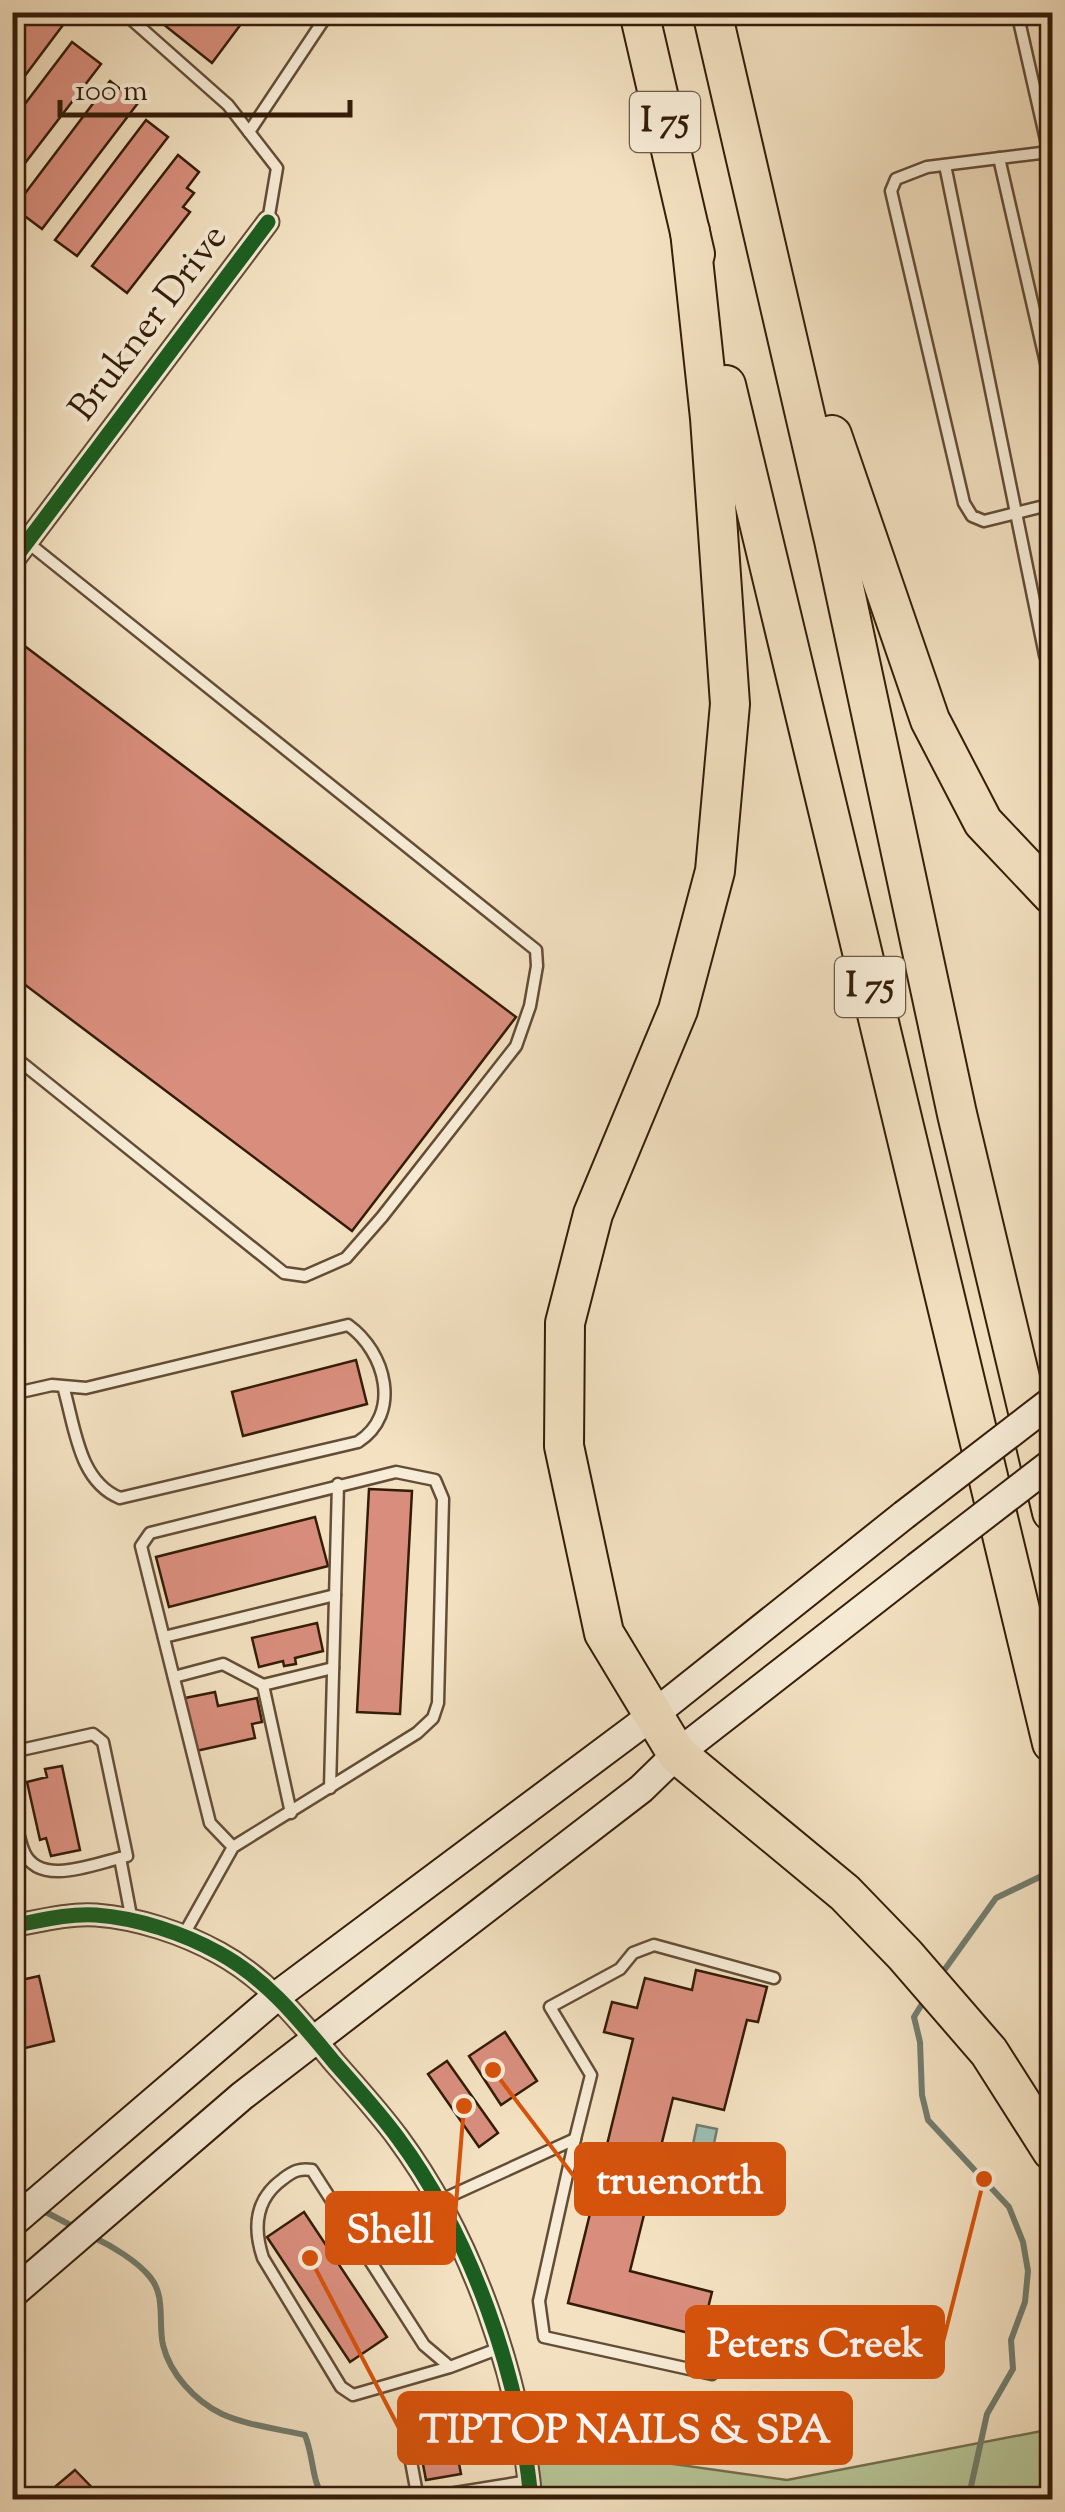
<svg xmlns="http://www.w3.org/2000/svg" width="1065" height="2512" font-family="'Sorts Mill Goudy',serif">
<rect width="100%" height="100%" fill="#f3e1c1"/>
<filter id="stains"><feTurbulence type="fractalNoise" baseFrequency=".002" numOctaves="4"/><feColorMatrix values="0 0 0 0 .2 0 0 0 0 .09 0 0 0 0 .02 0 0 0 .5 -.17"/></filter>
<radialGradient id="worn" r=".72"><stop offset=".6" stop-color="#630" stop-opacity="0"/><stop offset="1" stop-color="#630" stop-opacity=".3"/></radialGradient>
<polygon fill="#b6c496" stroke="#75704f" stroke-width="2.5" points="1052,2429 1052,2499 531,2499 524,2443 787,2480"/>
<polygon fill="#9bbeb3" stroke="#727d6f" stroke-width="2.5" points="697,2125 717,2129 707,2177 687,2173"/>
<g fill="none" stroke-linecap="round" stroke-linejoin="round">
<g stroke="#727d6f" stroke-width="6">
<polyline points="940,1976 996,1898 1052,1871"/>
<polyline points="925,1999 914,2017 920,2042 922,2095 928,2120 1009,2207 1023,2242 1028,2271 1025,2302 1011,2340 1013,2369 987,2414 968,2500"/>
<polyline points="40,2209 78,2229"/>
<path d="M93 2237C112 2246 137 2261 150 2277 166 2296 158 2323 163 2345 170 2374 195 2401 222 2414 246 2425 278 2429 305 2435 314 2458 311 2478 324 2500"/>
</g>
</g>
<g fill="#d98e7d" stroke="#341c08" stroke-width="2.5">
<polygon points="27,12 47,12 63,25 12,93 12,32"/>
<polygon points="148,12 250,12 212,63"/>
<polygon points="72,42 101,64 12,180 12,121"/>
<polygon points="110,81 138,103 42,229 14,208"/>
<polygon points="146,120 168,137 77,256 55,240"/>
<polygon points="178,155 199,172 187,188 194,193 183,207 190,212 127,293 92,266"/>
<polygon points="22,644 516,1017 352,1231 12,975 12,657"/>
<polygon points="356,1360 367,1404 243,1436 232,1392"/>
<polygon points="369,1489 412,1491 400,1714 357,1712"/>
<polygon points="315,1517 328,1566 169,1607 156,1557"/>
<polygon points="317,1623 323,1651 295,1658 296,1664 284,1666 283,1661 259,1667 252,1638"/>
<polygon points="215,1692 218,1706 257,1698 262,1722 252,1724 255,1738 196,1751 185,1698"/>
<polygon points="62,1766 80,1850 51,1856 46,1838 40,1840 27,1782 47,1777 45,1769"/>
<polygon points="696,1970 767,1987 758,2022 747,2020 724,2110 673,2098 630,2271 712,2292 701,2336 568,2303 633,2039 604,2032 612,2002 637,2008 645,1978 692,1990"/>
<polygon points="39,1976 54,2041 13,2051 12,1982"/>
<polygon points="505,2032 537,2081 501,2105 469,2056"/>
<polygon points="447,2061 498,2133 479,2147 428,2074"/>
<polygon points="304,2212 387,2337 350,2362 267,2237"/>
<polygon points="452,2427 461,2474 426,2480 417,2433"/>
<polygon points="75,2470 104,2500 42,2500 56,2486"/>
</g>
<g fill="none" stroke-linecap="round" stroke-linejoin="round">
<g stroke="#644d36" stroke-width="15">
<g id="lane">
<polyline points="123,12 228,105 277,168 268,221"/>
<polyline points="1017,12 1052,166"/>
<polyline points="249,132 329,12"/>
<polyline points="1049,152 927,167 896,179 891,191 964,503 972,516 984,521 1052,504"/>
<polyline points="999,158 1052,389"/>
<polyline points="945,165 1045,655 1052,675"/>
<polyline points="12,1055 284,1273 305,1276 346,1258 382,1217 516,1046 530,1006 537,966 536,950 27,542"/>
<path d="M12 1394 52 1385 86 1388 348 1325C386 1352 402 1414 358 1442L120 1498C78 1481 75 1426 63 1386"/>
<polyline points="164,1637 335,1595"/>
<polyline points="174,1677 223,1664 263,1685 333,1668"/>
<polyline points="263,1685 291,1813"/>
<polyline points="12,1752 93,1734 103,1742 127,1856 120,1858 132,1921"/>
<polyline points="330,1788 338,1484"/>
<path d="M12 1805C16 1820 18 1838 24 1852 39 1887 94 1864 120 1858"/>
<polyline points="183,1936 233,1847 417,1733 433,1718 438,1703 443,1499 435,1480 396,1472 150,1533 141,1546 210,1823 233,1847"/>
<polyline points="575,2139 591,2075 550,2007 620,1969 633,1953 654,1945 774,1978"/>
<polyline points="439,2201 575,2139 539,2301 544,2337 712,2374"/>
<path d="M450 2367 353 2395 341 2387 263 2258C253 2228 255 2199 283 2179 293 2171 300 2168 312 2170L424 2345 450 2367 500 2348"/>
<polyline points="514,2399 404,2424 418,2499 529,2481"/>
</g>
</g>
<g stroke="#644d36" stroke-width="25">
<g id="street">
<polyline points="12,562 268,222"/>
<path d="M12 1926C39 1921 69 1913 96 1915 137 1918 183 1933 219 1953 267 1979 300 2021 334 2062 356 2087 379 2112 398 2138 472 2238 520 2377 531 2500"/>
</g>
</g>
<g stroke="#341c08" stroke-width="32">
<g id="secondary">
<polyline points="12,2223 278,1995 653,1715 904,1515"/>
<polyline points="12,2294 242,2096 641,1789 677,1754 917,1567"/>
</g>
</g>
<g stroke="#341c08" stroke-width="42">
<g id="highway">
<polyline points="639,12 695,254"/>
<polyline points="712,12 834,540 957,1114 1052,1512"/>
<polyline points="690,231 710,418 730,704 715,871 678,1010 593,1214 565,1323 564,1446 604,1633 677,1754 845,1893 905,1955 989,2052 1052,2151"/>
<polyline points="726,385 1052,1743"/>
<polyline points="832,435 930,720 983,822 1052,895"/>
</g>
</g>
<use href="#lane" stroke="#f7ecd7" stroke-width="10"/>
<use href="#street" stroke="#f7ecd7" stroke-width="20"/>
<use href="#secondary" stroke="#f7ecd7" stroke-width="28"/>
<use href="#highway" stroke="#f3e1c1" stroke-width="38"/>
<g stroke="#341c08" stroke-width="32" stroke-linecap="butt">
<g id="secondary-bridge">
<polyline points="904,1515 1052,1401"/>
<polyline points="917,1567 1052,1463"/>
</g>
</g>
<use href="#secondary-bridge" stroke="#f7ecd7" stroke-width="28"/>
<g stroke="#f7ecd7" stroke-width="21">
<g id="cycleway">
<polyline points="12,562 268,222"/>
<path d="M12 1926C39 1921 69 1913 96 1915 137 1918 183 1933 219 1953 267 1979 300 2021 334 2062 356 2087 379 2112 398 2138 472 2238 520 2377 531 2500"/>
</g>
</g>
<use href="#cycleway" stroke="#1b5e20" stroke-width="15"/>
</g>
<g text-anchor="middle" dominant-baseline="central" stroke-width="8" stroke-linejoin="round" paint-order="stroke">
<g fill="#f7ecd7" stroke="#6e5a46" stroke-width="2.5">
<rect x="630" y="92" width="70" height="60" rx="8"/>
<rect x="835" y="957" width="70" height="60" rx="8"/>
</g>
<g font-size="35" font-weight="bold" fill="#341c08">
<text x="665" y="122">I 75</text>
<text x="870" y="987">I 75</text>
</g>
<g font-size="38" fill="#341c08" stroke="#f7ecd7">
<text transform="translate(150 324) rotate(-53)">Brukner Drive</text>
</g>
</g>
<path fill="none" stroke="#d6530c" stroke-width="4" d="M493 2070L576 2179M464 2106L454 2228M984 2179L943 2342M310 2258L399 2428"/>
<g fill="#d6530c" stroke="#f7ecd7" stroke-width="4">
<circle cx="493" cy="2070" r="10"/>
<circle cx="464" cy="2106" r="10"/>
<circle cx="984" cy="2179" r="10"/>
<circle cx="310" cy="2258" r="10"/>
</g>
<g fill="#d6530c" stroke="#d6530c" stroke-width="4">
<rect x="576" y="2144" width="208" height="70" rx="10"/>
<rect x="327" y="2193" width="127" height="70" rx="10"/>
<rect x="687" y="2307" width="256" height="70" rx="10"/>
<rect x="399" y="2393" width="452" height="70" rx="10"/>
</g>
<g font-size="40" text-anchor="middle" font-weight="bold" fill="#fff">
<text x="680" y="2193">truenorth</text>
<text x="390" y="2242">Shell</text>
<text x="815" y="2356">Peters Creek</text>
<text x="625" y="2442">TIPTOP NAILS &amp; SPA</text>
</g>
<rect width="1065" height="2512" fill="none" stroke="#f3e1c1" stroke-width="50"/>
<rect x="15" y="15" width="1035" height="2482" fill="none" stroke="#341c08" stroke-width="5"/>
<rect x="25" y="25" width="1015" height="2462" fill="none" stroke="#341c08" stroke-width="2.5"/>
<path d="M60 100v15h290v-15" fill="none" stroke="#341c08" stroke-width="5"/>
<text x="75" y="100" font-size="30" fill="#341c08" stroke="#f7ecd7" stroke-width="8" paint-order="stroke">100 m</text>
<rect width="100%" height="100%" filter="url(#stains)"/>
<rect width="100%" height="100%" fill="url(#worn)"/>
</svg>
